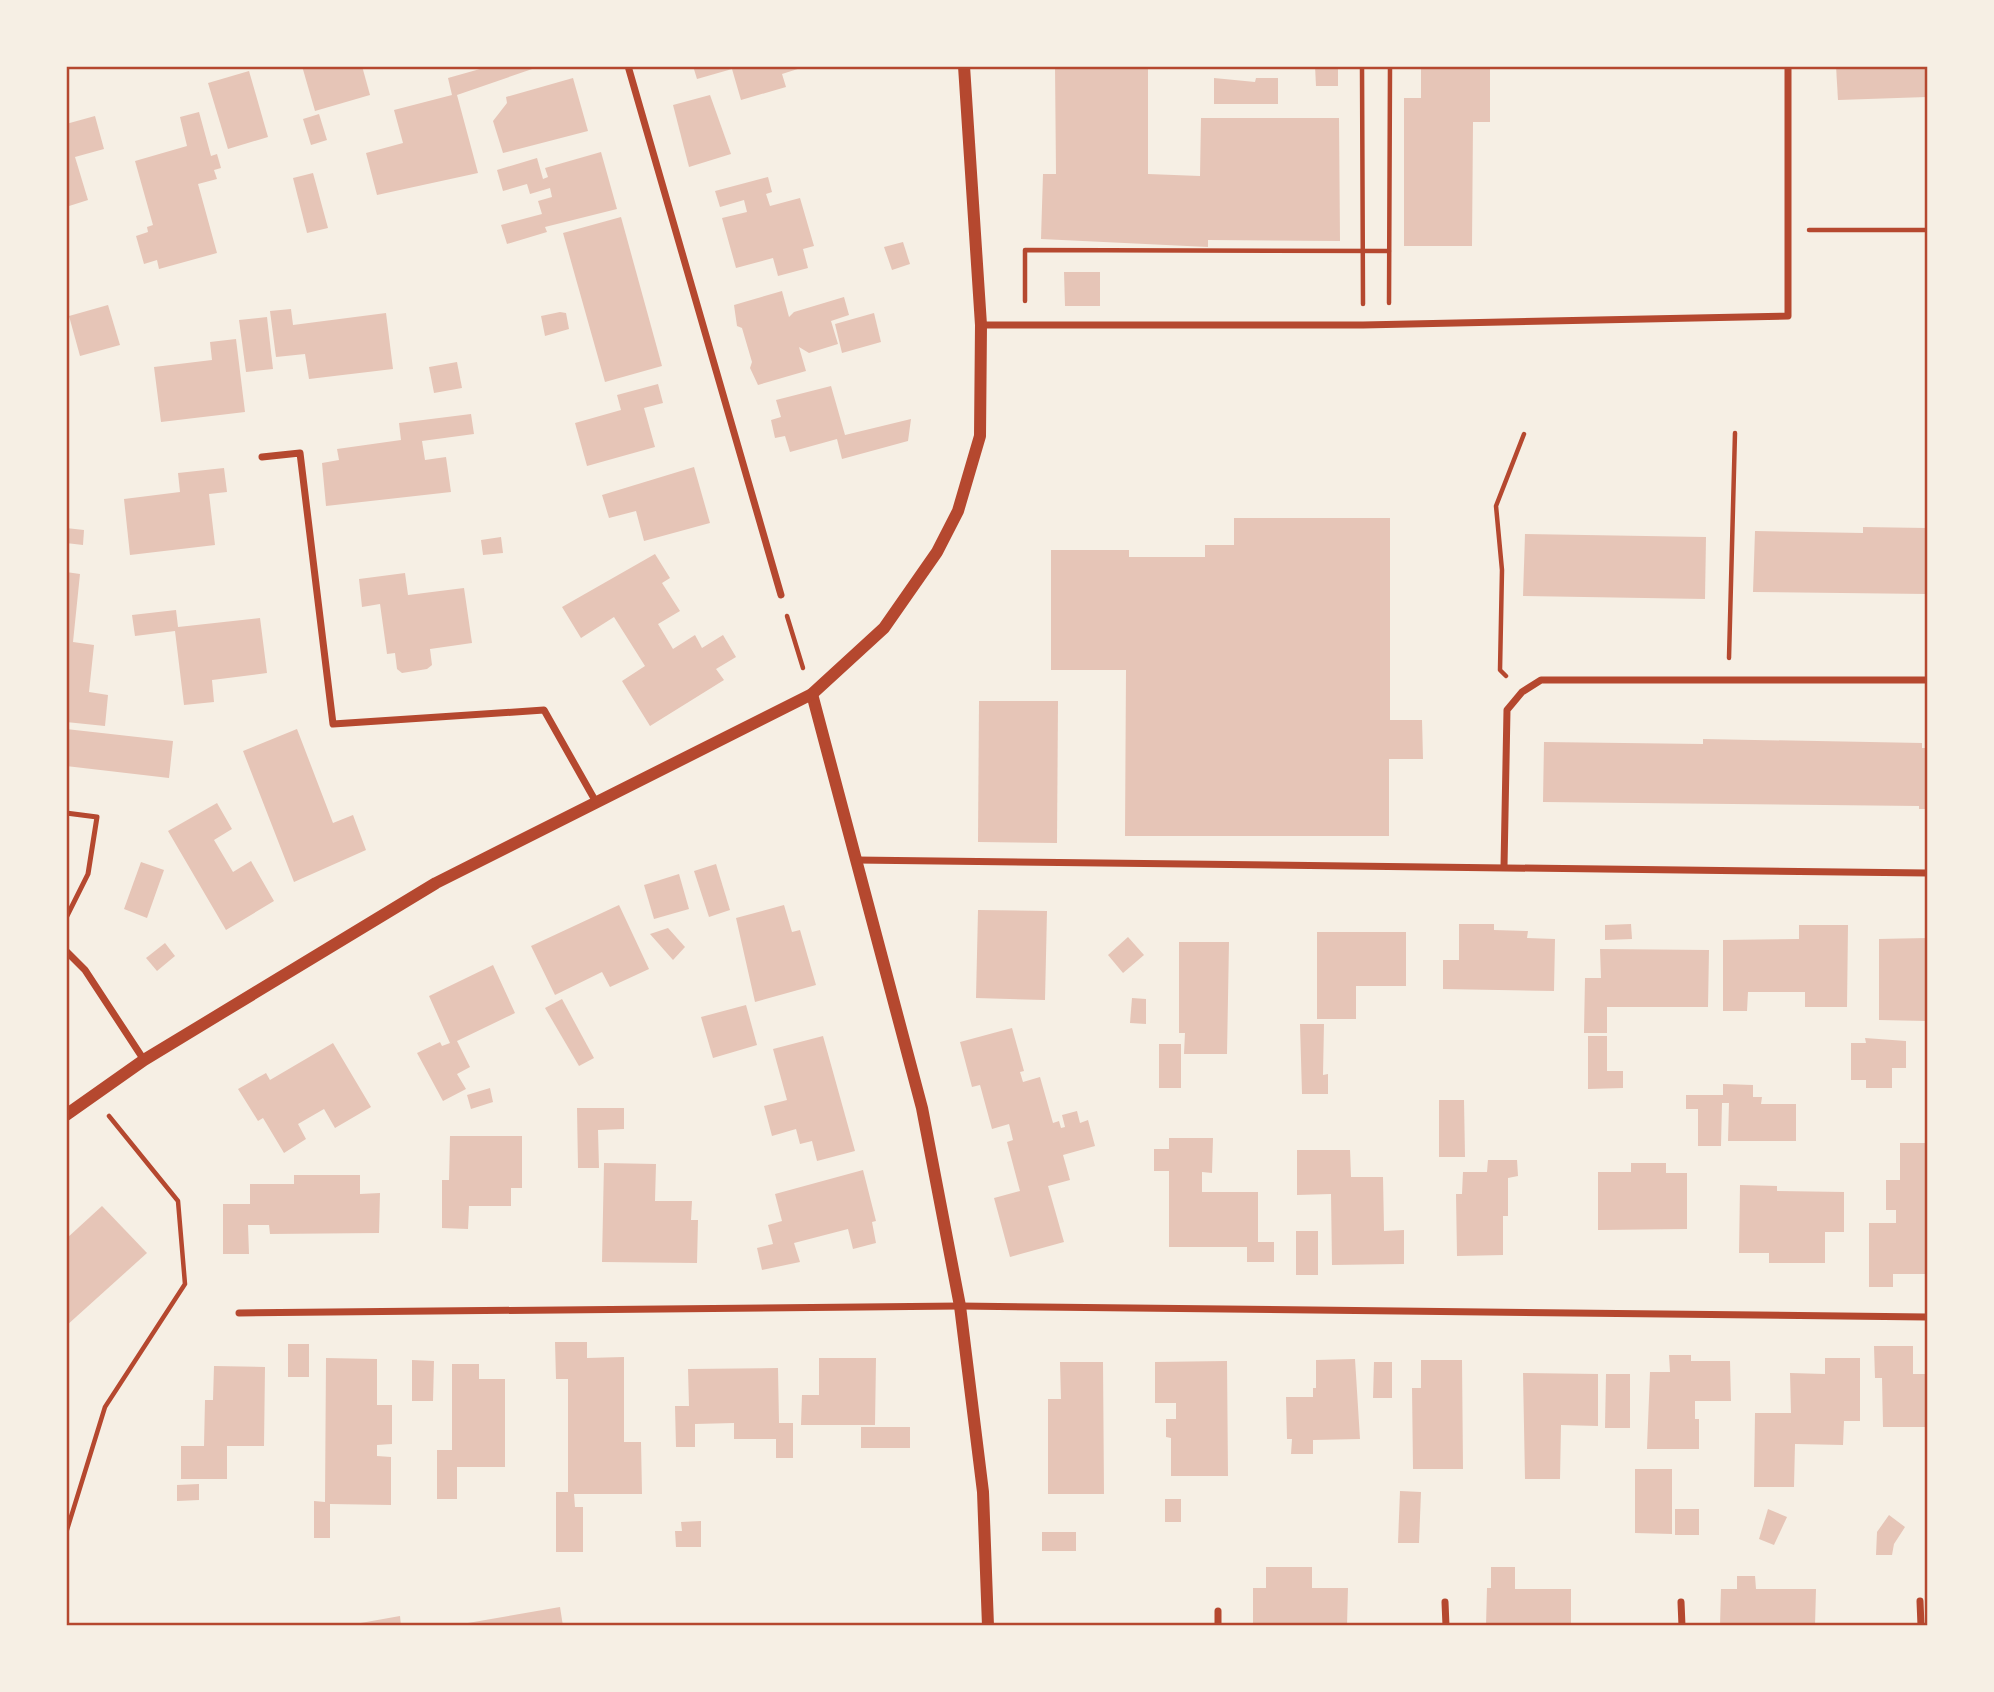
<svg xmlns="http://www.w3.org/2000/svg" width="1994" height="1692" font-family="'Archivo Narrow',sans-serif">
<rect width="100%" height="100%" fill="#f6efe4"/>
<g fill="#e6c5b7">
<polygon points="302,66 362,66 370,95 315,111"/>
<polygon points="479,66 538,67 457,95 478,173 377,195 366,153 403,143 394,110 452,95 448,78 480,69"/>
<polygon points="693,66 804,66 804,67 782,74 786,87 741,100 732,69 697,79"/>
<polygon points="1055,66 1148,66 1148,174 1200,176 1201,118 1339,118 1340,241 1208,240 1208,247 1041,239 1043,174 1056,174"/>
<polygon points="1315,66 1338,66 1338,86 1316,86"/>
<polygon points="1421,66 1490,66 1490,122 1473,122 1472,246 1404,246 1404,98 1421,98"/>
<polygon points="1836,66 1927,66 1927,97 1838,100"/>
<polygon points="249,71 268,137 228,149 208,83"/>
<polygon points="573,78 588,131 503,153 493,121 507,103 506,97"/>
<polygon points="1214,78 1255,82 1256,78 1278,78 1278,104 1214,104"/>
<polygon points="710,95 731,154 689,167 673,105"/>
<polygon points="199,112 211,156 217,154 221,168 214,170 217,179 198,184 217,253 159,269 157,260 144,264 136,236 148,232 147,227 153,225 135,161 187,146 180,117"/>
<polygon points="319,114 327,140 311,145 303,119"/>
<polygon points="95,116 104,149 75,157 88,200 66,207 66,124"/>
<polygon points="601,152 617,209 545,227 547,232 507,244 501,225 542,214 538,201 552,197 550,188 530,194 527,184 503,191 497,170 537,158 543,179 548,177 545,168"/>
<polygon points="313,173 328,228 307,233 293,178"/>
<polygon points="768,177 772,192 766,194 770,206 800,198 814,246 803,249 808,268 778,276 773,258 736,268 722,218 747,212 744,200 720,207 715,191"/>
<polygon points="621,217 662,366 605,382 563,233"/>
<polygon points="903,242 910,264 892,270 884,247"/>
<polygon points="1064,272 1100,272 1100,306 1065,306"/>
<polygon points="782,291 789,317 794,312 844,297 849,315 831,321 838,344 809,353 799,347 806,371 758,385 750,368 752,362 742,328 737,326 734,305"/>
<polygon points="108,305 120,345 80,356 69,316"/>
<polygon points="291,309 293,325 386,313 393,369 309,379 305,354 276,357 270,311"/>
<polygon points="560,312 566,313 569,329 545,336 541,316"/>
<polygon points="874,313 881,342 842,353 835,324"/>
<polygon points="267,317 273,369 246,372 239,320"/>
<polygon points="236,339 245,412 161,422 154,367 212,360 210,342"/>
<polygon points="457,362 462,388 434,393 429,367"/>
<polygon points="658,384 663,403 644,408 655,447 587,466 575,423 621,410 617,395"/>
<polygon points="831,386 845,435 911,419 908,441 842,459 837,439 790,452 785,436 775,438 771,420 781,417 776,400"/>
<polygon points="471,414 474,434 422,441 425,460 446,457 451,492 326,506 322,463 339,460 337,449 401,440 399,423"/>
<polygon points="694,467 710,523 644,541 636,511 609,518 602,495"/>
<polygon points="224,468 227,492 209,494 215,545 130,555 124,499 180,492 178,473"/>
<polygon points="1234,518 1390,518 1390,720 1422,720 1423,759 1389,759 1389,836 1125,836 1126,670 1051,670 1051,550 1129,550 1129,557 1205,557 1205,545 1234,545"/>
<polygon points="1863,527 1927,528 1927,594 1753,592 1755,531 1863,533"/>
<polygon points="66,528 84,530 83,545 66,543"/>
<polygon points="1525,534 1706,537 1705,599 1523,596"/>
<polygon points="501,537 503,553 483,555 481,540"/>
<polygon points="655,554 670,578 662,583 680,611 658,624 673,649 695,635 702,648 723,635 736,657 716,669 724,680 650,726 622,681 645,666 614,617 581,638 562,607"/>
<polygon points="66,572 80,574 73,642 94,645 89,692 108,695 105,726 66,722"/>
<polygon points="405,573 408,595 464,588 472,643 430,649 432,665 427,669 402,673 397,669 395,653 387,654 380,604 362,607 359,579"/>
<polygon points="176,610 178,627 260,618 267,673 212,680 214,702 184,705 175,631 135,636 132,615"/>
<polygon points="979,701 1058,701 1057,843 978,842"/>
<polygon points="66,729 173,741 169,778 66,766"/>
<polygon points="297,729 333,823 353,815 366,850 294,882 243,751"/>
<polygon points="1703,739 1922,743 1922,748 1927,748 1927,809 1919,809 1919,806 1543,802 1544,742 1703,744"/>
<polygon points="217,803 232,829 214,840 233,872 251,861 274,901 226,930 168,831"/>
<polygon points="141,862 164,870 147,918 124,909"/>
<polygon points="716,864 730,910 709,917 694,871"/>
<polygon points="679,874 689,909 654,919 644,885"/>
<polygon points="619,905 649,969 610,987 602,972 555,995 531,946"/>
<polygon points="784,905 792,932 800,930 816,985 755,1002 736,918"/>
<polygon points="978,910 1047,911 1045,1000 976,998"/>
<polygon points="1459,924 1494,924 1494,930 1528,931 1527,938 1555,939 1554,991 1443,989 1443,960 1459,960"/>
<polygon points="1631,924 1632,939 1605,940 1605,925"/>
<polygon points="1799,925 1848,925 1847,1007 1805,1007 1805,992 1748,992 1747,1011 1723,1011 1723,940 1799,939"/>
<polygon points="668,928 685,947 673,960 650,934"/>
<polygon points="1317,932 1406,932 1406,986 1356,986 1356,1019 1317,1019"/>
<polygon points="1128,937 1144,955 1123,973 1108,955"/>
<polygon points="1927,938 1927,1021 1879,1020 1879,939"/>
<polygon points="1179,942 1229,942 1227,1054 1184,1054 1185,1033 1179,1033"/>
<polygon points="165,943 175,956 157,971 146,958"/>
<polygon points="1600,949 1709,950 1708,1007 1607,1007 1607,1033 1584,1033 1585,978 1601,978"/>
<polygon points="493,965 515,1013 457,1041 470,1067 457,1074 466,1089 443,1101 417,1053 440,1042 442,1046 450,1043 429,996"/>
<polygon points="1132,998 1146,999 1146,1024 1130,1023"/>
<polygon points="562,999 594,1058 579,1066 545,1008"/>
<polygon points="746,1005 757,1045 713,1058 701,1017"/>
<polygon points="1300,1024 1324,1024 1323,1075 1328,1074 1328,1094 1302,1094"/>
<polygon points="1012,1028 1024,1071 1020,1072 1023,1082 1040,1077 1053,1123 1059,1121 1061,1128 1065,1127 1062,1115 1077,1111 1080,1123 1088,1120 1095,1146 1063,1155 1070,1180 1048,1186 1064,1242 1010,1257 994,1198 1020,1191 1007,1142 1013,1140 1009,1124 992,1129 980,1085 972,1087 960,1042"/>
<polygon points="823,1036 855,1151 817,1161 812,1141 800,1144 796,1129 772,1136 764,1106 787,1100 773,1049"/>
<polygon points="1588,1036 1607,1036 1607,1071 1623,1071 1623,1088 1588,1089"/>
<polygon points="1865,1038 1906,1041 1906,1068 1892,1068 1892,1088 1866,1088 1866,1080 1851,1080 1851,1043 1866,1043"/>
<polygon points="333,1043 371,1107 335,1128 324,1109 298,1124 306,1139 284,1153 263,1118 258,1121 238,1089 266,1073 270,1080"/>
<rect x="1159" y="1044" width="22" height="44"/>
<polygon points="1723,1084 1753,1085 1753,1097 1762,1097 1761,1104 1796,1104 1796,1141 1728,1141 1729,1103 1722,1103 1721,1146 1698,1146 1698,1109 1686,1109 1686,1095 1723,1095"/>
<polygon points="490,1088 493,1102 471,1109 467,1095"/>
<polygon points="1439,1100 1464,1100 1465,1157 1439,1157"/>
<polygon points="577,1108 624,1108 624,1129 598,1130 599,1168 578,1168"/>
<polygon points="450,1136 522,1136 522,1188 511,1188 511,1206 469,1206 468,1229 442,1228 442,1180 449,1180"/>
<polygon points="1169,1138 1213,1138 1212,1173 1202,1172 1202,1192 1258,1192 1258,1242 1274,1242 1274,1262 1247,1262 1247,1247 1169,1247 1169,1171 1154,1171 1154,1149 1169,1149"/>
<polygon points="1900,1143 1927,1143 1927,1274 1893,1274 1893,1287 1869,1287 1869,1223 1896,1223 1896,1210 1886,1210 1886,1180 1900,1180"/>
<polygon points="1297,1150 1350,1150 1351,1177 1383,1177 1384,1231 1404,1230 1404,1264 1332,1265 1331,1194 1297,1195"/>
<polygon points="1488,1160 1517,1160 1518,1176 1508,1178 1508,1216 1503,1216 1503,1255 1457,1256 1456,1194 1462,1194 1463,1172 1487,1172"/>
<polygon points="604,1163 656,1164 655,1201 692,1201 691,1220 698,1220 697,1263 602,1262"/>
<polygon points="1631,1163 1666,1163 1666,1173 1687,1173 1687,1229 1598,1230 1598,1172 1631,1172"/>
<polygon points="863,1170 876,1221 872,1222 876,1243 853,1249 848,1229 794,1243 800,1262 762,1270 757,1248 773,1244 768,1225 782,1221 775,1194"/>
<polygon points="294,1175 360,1175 360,1194 380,1193 379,1233 270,1234 269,1225 248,1225 249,1254 223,1254 223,1204 250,1204 250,1184 294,1184"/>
<polygon points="1740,1185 1777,1186 1777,1191 1844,1192 1844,1232 1825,1232 1825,1263 1769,1263 1769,1253 1739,1253"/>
<polygon points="102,1206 147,1253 66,1326 66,1239"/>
<rect x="1296" y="1231" width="22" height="44"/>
<polygon points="555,1342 587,1342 587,1358 624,1357 624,1442 641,1442 642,1494 574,1494 575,1507 583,1507 583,1552 556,1552 556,1492 568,1492 568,1379 556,1379"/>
<rect x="288" y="1344" width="21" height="33"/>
<polygon points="1874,1346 1913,1346 1913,1374 1927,1374 1927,1427 1883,1427 1882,1378 1875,1378"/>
<polygon points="1669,1355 1691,1355 1691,1361 1730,1361 1731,1401 1695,1401 1695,1419 1699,1419 1699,1449 1647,1449 1650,1372 1670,1372"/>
<polygon points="326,1358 377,1359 377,1405 392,1405 392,1444 377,1445 377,1456 391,1457 391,1505 330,1504 330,1538 314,1538 314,1501 325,1502"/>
<polygon points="819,1358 876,1358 875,1425 801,1425 802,1395 819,1395"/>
<polygon points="1825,1358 1860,1358 1860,1421 1844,1421 1843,1445 1795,1444 1794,1487 1754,1487 1755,1413 1791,1413 1790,1373 1825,1374"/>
<polygon points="1355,1359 1360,1439 1313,1440 1313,1454 1291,1454 1292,1439 1287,1439 1286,1397 1313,1397 1313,1388 1316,1388 1316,1360"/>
<polygon points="412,1360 434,1361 433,1401 412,1401"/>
<polygon points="1421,1360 1462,1360 1463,1469 1413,1469 1412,1388 1421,1388"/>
<polygon points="1227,1361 1228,1476 1171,1476 1171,1438 1166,1437 1166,1419 1176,1419 1176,1403 1155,1403 1155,1362"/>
<polygon points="1060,1362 1103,1362 1104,1494 1048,1494 1048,1399 1061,1399"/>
<polygon points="1374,1362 1392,1362 1392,1398 1373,1398"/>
<polygon points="452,1364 479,1364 479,1379 505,1379 505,1467 457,1467 457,1499 437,1499 437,1450 452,1450"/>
<polygon points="214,1366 265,1367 264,1446 227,1446 227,1479 181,1479 181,1446 204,1446 205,1400 213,1400"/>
<polygon points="778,1368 779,1423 793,1423 793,1458 776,1458 776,1439 734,1439 734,1423 695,1424 695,1447 676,1447 675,1406 689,1406 688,1369"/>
<polygon points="1523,1373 1598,1374 1598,1426 1561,1425 1560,1479 1525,1479"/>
<polygon points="1606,1374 1630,1374 1630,1428 1605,1428"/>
<rect x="861" y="1427" width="49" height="21"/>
<polygon points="1635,1469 1672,1469 1672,1534 1635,1533"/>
<polygon points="199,1484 199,1500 177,1501 177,1485"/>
<polygon points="1400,1491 1421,1492 1419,1543 1398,1543"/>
<rect x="1165" y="1499" width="16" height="23"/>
<rect x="1675" y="1509" width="24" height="26"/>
<polygon points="1768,1509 1787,1517 1774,1545 1759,1539"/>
<polygon points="1889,1515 1905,1527 1894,1544 1892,1555 1876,1555 1877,1532"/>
<polygon points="701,1521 701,1547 676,1547 675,1531 682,1531 681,1522"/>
<rect x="1042" y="1532" width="34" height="19"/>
<polygon points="1266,1567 1312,1567 1312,1588 1348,1588 1347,1626 1253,1626 1253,1588 1266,1588"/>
<polygon points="1491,1567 1515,1567 1515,1589 1571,1589 1571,1626 1486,1626 1487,1588 1491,1588"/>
<polygon points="1737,1576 1755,1576 1756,1589 1816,1589 1815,1626 1720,1626 1721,1589 1737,1589"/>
<polygon points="560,1607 563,1626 462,1626 462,1624"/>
<polygon points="400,1616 401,1626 355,1626 355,1624"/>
</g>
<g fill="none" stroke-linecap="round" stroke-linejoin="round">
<g stroke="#b5482f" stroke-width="4.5">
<polyline points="1362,66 1363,304"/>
<polyline points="1809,230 1927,230"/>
<polyline points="1025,301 1025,250 1389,251"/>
<polyline points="1389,303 1390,66"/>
<polyline points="787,616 803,668"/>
<polyline points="1729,658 1735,433"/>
<polyline points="1506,676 1500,670 1502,570 1496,506 1524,434"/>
<polyline points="66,1533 105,1407 185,1284 178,1201 109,1116"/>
</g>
<polyline stroke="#b5482f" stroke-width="5" points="66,813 97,817 88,874 66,918"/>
<g stroke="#b5482f" stroke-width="7">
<polyline points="628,66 781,595"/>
<polyline points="981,325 1363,325 1788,316 1788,66"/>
<polyline points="262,457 300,453 333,724 544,710 596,802"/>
<polyline points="856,860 1927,873"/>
<polyline points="1504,867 1507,710 1522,692 1541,680 1927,680"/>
<polyline points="66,951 85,970 144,1060"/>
<polyline points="239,1313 960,1306 1927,1317"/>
<polyline points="1920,1601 1921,1626"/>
<polyline points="1445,1602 1446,1626"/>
<polyline points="1681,1602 1682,1626"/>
<polyline points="1218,1611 1218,1626"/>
</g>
<g stroke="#b5482f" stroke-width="12">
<polyline points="812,694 922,1108 960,1306 983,1492 988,1626"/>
<polyline points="66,1115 144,1060 436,883 812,694 884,628 937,552 958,511 980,436 981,325 964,66"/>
</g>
</g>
<rect width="1994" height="1692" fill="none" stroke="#f6efe4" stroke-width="136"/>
<rect x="68" y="68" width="1858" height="1556" fill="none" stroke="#b5482f" stroke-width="2.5"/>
</svg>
